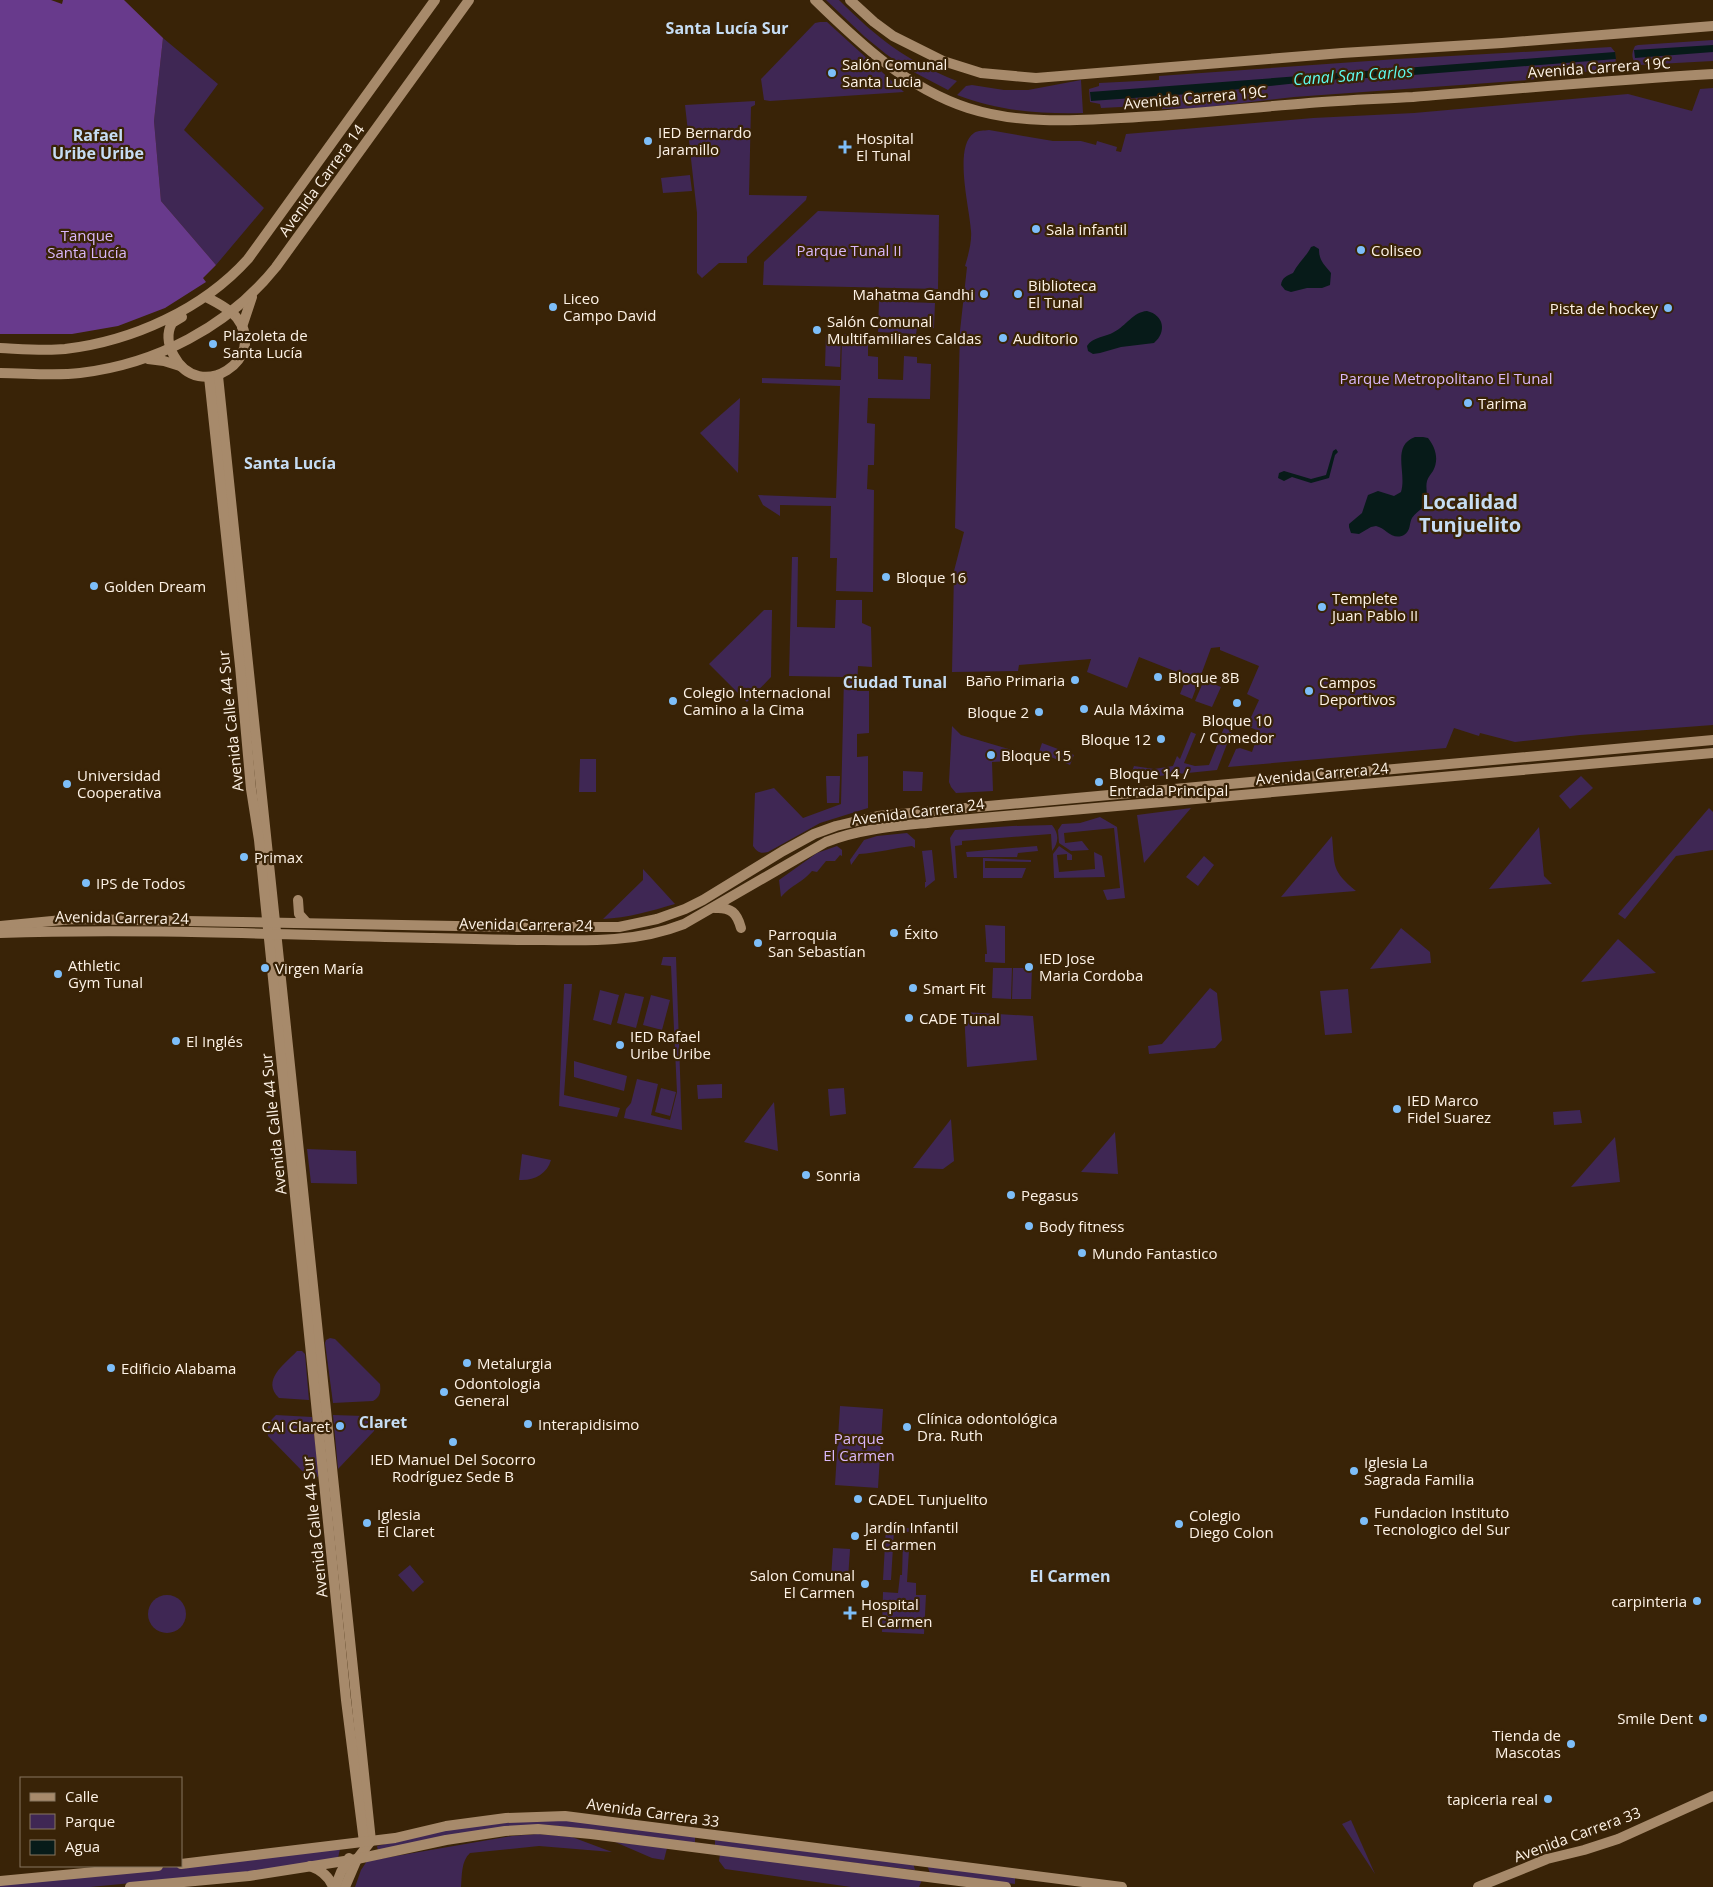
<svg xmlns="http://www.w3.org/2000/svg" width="1713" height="1887" font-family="'Open Sans',sans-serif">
<rect width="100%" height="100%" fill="#392307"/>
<g fill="#3f2754">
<path d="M826 0H839C877 38 906 61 957 81L948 90 904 67 886 54 865 37Z"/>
<polygon points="820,22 827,22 904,92 770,101 764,100 761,79 815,23"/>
<polygon points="163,38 218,84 184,130 264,208 216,265 161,201 154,121"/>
<path d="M1713 40V61L1639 65C1631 62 1631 53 1635 46L1638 45Z"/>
<polygon points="1611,47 1615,52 1616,64 1611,69 1574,73 1529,80 1294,97 1200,108 1162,109 1161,105 1101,108 1100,104 1090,102 1089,89 1099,86 1099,83 1159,80 1159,76 1397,59"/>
<path d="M1081 80 1083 113C1039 114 998 111 957 95L966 86 972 85 1004 90H1028Z"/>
<path d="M1713 88V725L1580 735 1515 742 1480 733 1479 736 1454 728 1446 748 1228 767 1236 749 1240 748 1252 752 1259 731 1247 726 1259 700 1247 694 1259 666 1220 650V647L1211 648 1192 699 1180 694 1187 676 1139 657 1127 688 1087 672 1091 659 1019 665 1018 671 952 672 954 571 964 532 955 528 960 331 967 267 965 266C968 256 972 242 971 231 970 209 953 147 974 133 978 130 984 131 989 130L1053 141H1081L1096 145 1097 141 1117 147 1116 151 1121 152 1126 134 1313 118 1414 113 1628 94 1692 111 1700 89Z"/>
<polygon points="755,101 755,105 751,107 749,195 807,196 806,200 747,257 747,263 719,263 702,278 697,273 697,213 685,105"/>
<polygon points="690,175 692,191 663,193 661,178"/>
<polygon points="818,211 939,215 938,289 763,285 764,262"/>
<polygon points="879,301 935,303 934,328 917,328 916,334 878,332"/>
<polygon points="842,334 868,335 868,356 878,357 878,379 903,380 904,356 917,357 917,363 931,364 930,399 868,398 867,423 875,424 874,465 868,465 867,489 874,490 873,592 836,591 837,558 830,558 831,506 780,505 780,516 763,505 758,495 836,498 840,386 762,383 762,378 841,380"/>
<polygon points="826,335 841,336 840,367 825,366"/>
<polygon points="740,398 738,473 700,433"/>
<path d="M792 557H798L797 627 835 628 836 600H862V623L871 627 872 667 858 666 857 691H869V733L857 734V757L868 756V808L820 823 768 852C760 854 757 852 753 846L755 793 774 788 803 818 841 804 844 677 789 676Z"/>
<polygon points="764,610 772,610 771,677 747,702 709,664"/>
<polygon points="1204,680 1221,687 1212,707 1195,701"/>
<polygon points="952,726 961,735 1043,759 992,762 993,791 956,793 951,787 949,782"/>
<polygon points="1224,728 1232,731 1217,770 1129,779 1134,766 1154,769 1173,766 1177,756 1180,759 1191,732 1196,734 1184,763 1195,766 1209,765"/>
<polygon points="1042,743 1074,755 1070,765 1039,752"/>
<polygon points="580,759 596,759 596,792 579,792"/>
<polygon points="903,771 923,772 922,791 903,791"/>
<polygon points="826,776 840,776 839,803 827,803"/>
<polygon points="1581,776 1593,788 1570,809 1559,796"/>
<polygon points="1191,808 1144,863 1137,815"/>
<polygon points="1709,808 1713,812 1713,850 1676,856 1625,919 1618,914"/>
<polygon points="1100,817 1117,827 1125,898 1107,900 1103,890 1120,888 1114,828 1064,833 1065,843 1082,841 1089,850 1071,851 1059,843 1058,830 1062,824 1080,823"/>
<path d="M1052 825C1059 834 1059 842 1052 851L1051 834 962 841V845L955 846 957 878H954L950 838 955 830 1012 826Z"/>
<polygon points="1539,827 1544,876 1552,884 1489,889"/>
<path d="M907 833 915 840V848L912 846C893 848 878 853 859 854L851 865 850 860 864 840 877 836Z"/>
<path d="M1332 836C1335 867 1331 870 1356 891L1281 897Z"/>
<path d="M837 846 842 850V856L840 855 835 861H826L817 872 812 871C803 882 790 886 781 897L779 880 817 853Z"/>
<polygon points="1037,846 1038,851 1018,853 1017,857 967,857 966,852"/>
<polygon points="1059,846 1072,855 1072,860 1067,860 1067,854 1057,855 1059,872 1095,869 1094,852 1102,856 1105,877 1054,878 1053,854"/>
<polygon points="932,850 935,880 925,888 925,882 926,882 922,851"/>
<polygon points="1204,856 1214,865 1198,886 1186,877"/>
<polygon points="983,858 1031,860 1031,862 985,861 985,868 1026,868 1022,878 983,878"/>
<path d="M643 869 675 904C651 911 627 918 603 919L643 880Z"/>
<polygon points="985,925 1005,926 1005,963 985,962 985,954 987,954"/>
<polygon points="1401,928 1430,952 1431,963 1370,969"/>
<polygon points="1618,939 1656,973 1581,982"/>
<polygon points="663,957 676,957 682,1130 624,1118 626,1109 631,1103 637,1079 658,1084 651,1115 670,1120 677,1092 671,966 661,965"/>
<polygon points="993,968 1012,968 1011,999 992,998"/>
<polygon points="1013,968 1032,968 1031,999 1012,999"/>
<polygon points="564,984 572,984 564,1095 620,1108 617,1117 559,1106"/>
<polygon points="1210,988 1217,993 1222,1040 1215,1048 1149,1054 1148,1046 1162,1044"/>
<polygon points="1348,989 1352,1033 1325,1035 1320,991"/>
<polygon points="600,990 619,995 611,1025 593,1020"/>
<polygon points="625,993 644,997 636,1028 617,1023"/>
<polygon points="651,995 670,1000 662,1030 643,1025"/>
<polygon points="964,1012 1033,1016 1037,1060 967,1067"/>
<polygon points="574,1061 627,1076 624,1091 574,1077"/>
<polygon points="722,1084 722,1098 698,1099 697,1085"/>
<polygon points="661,1088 676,1092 670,1116 655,1112"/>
<polygon points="844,1088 846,1114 830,1116 828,1089"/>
<polygon points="774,1102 778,1151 744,1142"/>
<polygon points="1580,1110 1582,1123 1554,1125 1553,1112"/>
<polygon points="951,1119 954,1161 943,1169 913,1168"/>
<polygon points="1115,1132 1118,1174 1081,1172"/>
<polygon points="1615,1137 1620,1182 1571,1187"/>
<polygon points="307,1149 356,1151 357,1184 311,1183"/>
<path d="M522 1154 551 1160C547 1174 534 1181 519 1180Z"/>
<path d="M330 1338 335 1339 380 1384C381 1392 380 1397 373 1401L333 1403 325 1343 326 1340Z"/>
<path d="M297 1351H302L305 1354 309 1400 279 1398C261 1380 284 1365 297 1351Z"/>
<polygon points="840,1406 883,1409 878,1488 835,1485"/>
<path d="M276 1415 312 1417 319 1474C317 1479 314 1479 309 1478L268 1436C266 1426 269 1422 276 1415Z"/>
<polygon points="333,1415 364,1416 371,1418 375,1426 374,1431 338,1469"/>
<polygon points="886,1527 929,1529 929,1533 894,1531 891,1580 883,1580"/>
<polygon points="903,1541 918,1542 917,1550 909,1550 907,1582 916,1583 916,1595 926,1595 924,1634 882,1632 883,1592 898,1593 900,1575 902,1575"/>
<polygon points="833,1548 850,1549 848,1579 831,1578"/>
<polygon points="410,1565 424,1582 413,1592 398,1575"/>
<circle cx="167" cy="1614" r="19"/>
<polygon points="555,1818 695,1836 695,1843 599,1830 547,1825 378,1851 377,1846 454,1828"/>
<polygon points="1351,1820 1375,1874 1342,1824"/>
<path d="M538 1834 572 1837 612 1852 539 1846 470 1853C461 1861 462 1876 461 1887H355L361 1870 367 1861 512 1836Z"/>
<polygon points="715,1840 913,1863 915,1870 715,1846"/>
<polygon points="615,1842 667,1848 664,1860 652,1858"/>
<polygon points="340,1849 338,1858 269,1870 90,1887 0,1887 0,1885"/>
<polygon points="720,1854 922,1880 919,1887 851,1887 725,1869 719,1861"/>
<polygon points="927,1865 1015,1876 1015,1884 930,1873"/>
</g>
<polygon fill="#683a8c" points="0,0 51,0 62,4 63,0 124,0 163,38 154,121 161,201 216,265 203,278 206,282 165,308 118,326 72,334 0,334"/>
<g fill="#071b19">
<polygon points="1713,45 1713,52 1635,58 1634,50"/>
<polygon points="1615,52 1616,59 1388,77 1326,80 1203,93 1091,101 1090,92"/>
<path d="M1314 246 1319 249C1319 261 1324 264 1331 273L1330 285 1322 288H1307L1291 292 1285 290 1281 285C1282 277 1287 276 1293 273 1298 263 1306 257 1311 247Z"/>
<path d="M1147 311C1164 315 1167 332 1154 343L1121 347 1100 353 1093 354 1088 351 1087 346C1092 337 1106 337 1114 332 1126 326 1133 312 1147 311Z"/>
<path d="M1415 437H1423L1428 438C1436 448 1439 460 1433 471 1431 474 1428 477 1427 481 1425 489 1429 495 1425 504 1422 510 1416 512 1412 518 1409 523 1411 531 1404 535 1392 541 1386 528 1376 526L1371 527 1359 534 1351 533 1349 527V524L1362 513 1368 495 1378 491 1394 496 1401 492C1407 473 1391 446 1415 437Z"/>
<polygon points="1336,449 1338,452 1335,455 1329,478 1311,483 1292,477 1284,481 1278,478 1279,473 1284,471 1311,479 1326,475 1333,451"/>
</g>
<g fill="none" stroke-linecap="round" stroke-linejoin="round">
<g stroke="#a78a6b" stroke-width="10">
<path d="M815 0C860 44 907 88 968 108 1018 124 1069 121 1121 118 1184 115 1247 108 1309 103 1344 100 1378 99 1413 97 1513 89 1613 80 1713 74"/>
<polyline points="850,0 874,22 893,36 943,61 981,73 1036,78 1342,53 1502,43 1713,26"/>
<path d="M182 317 172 323C166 334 168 345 174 356 199 404 269 359 237 318 230 309 216 302 206 297"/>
<polyline points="242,327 252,297"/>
<path d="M0 348C22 349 44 351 65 349 133 341 203 309 248 259L435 0"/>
<polyline points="148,359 164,361 180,366"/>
<path d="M0 373C26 373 54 376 80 373 156 364 228 327 276 267L469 0"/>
<polyline points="218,376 371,1841 357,1859 345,1887"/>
<polyline points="209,377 240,666 251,789 259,840 346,1700 364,1842"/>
<polyline points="298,900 299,914 307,923"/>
<path d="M715 908C731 907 737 913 741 928"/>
<polyline points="0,926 73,919 511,927 619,927 657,919 685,909 703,900 783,851 814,834 836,826 878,816 1713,740"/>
<path d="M0 933C143 928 287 935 430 938 468 939 505 940 543 940 592 941 638 942 684 924L826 842C862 828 899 826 936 822L1713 753"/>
<polyline points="181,1864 395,1838 446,1826 506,1818 565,1816 1122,1887"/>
<path d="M310 1866C321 1870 329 1876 333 1887"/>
<polyline points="0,1881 158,1866"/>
<polyline points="130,1887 249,1876 357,1859 446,1840 505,1831 538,1829 591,1834 1006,1887"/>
<polyline points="335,1887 341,1872 349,1858"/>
<polyline points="1478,1887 1547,1859 1584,1850 1618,1839 1713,1796"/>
</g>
</g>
<g fill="#7dbef9" stroke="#392307" stroke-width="2">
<circle cx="832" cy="73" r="5"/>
<circle cx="648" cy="141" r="5"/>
<path d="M842.5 139.5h5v5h5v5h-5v5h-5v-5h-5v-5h5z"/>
<circle cx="1036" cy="229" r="5"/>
<circle cx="1361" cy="250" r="5"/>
<circle cx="984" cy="294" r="5"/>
<circle cx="1018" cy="294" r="5"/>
<circle cx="553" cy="307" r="5"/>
<circle cx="1668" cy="308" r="5"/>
<circle cx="817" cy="330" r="5"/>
<circle cx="1003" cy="338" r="5"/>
<circle cx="213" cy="344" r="5"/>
<circle cx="1468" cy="403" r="5"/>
<circle cx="886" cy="577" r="5"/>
<circle cx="94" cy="586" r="5"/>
<circle cx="1322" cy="607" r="5"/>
<circle cx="1158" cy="677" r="5"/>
<circle cx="1075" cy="680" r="5"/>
<circle cx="1309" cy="691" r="5"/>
<circle cx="673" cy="701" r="5"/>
<circle cx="1237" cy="703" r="5"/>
<circle cx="1084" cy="709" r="5"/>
<circle cx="1039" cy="712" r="5"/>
<circle cx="1161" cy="739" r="5"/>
<circle cx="991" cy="755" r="5"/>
<circle cx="1099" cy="782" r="5"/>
<circle cx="67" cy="784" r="5"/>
<circle cx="244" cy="857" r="5"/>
<circle cx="86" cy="883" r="5"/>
<circle cx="894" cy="933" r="5"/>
<circle cx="758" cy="943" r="5"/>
<circle cx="1029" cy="967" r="5"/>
<circle cx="265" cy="968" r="5"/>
<circle cx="58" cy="974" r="5"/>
<circle cx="913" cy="988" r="5"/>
<circle cx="909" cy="1018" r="5"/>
<circle cx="176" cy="1041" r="5"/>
<circle cx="620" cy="1045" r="5"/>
<circle cx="1397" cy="1109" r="5"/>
<circle cx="806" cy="1175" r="5"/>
<circle cx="1011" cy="1195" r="5"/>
<circle cx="1029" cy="1226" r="5"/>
<circle cx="1082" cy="1253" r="5"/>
<circle cx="467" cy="1363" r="5"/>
<circle cx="111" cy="1368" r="5"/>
<circle cx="444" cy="1392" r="5"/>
<circle cx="528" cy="1424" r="5"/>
<circle cx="340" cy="1426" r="5"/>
<circle cx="907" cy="1427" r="5"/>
<circle cx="453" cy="1442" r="5"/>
<circle cx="1354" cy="1471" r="5"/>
<circle cx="858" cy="1499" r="5"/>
<circle cx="1364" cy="1521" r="5"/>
<circle cx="367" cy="1523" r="5"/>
<circle cx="1179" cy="1524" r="5"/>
<circle cx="855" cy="1536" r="5"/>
<circle cx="865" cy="1584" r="5"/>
<circle cx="1697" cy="1601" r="5"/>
<path d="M847.5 1605.5h5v5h5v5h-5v5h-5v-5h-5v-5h5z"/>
<circle cx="1703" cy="1718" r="5"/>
<circle cx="1571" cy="1744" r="5"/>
<circle cx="1548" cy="1799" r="5"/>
</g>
<g text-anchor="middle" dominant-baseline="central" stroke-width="4.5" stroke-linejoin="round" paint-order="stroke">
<g font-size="15" fill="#fdf2e6" stroke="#392307" text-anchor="start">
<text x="842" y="64">Salón Comunal<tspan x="842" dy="17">Santa Lucia</tspan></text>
<text x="658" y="132">IED Bernardo<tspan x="658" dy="17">Jaramillo</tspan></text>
<text x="856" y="138">Hospital<tspan x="856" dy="17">El Tunal</tspan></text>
<text x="1046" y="229">Sala infantil</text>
<text x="1371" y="250">Coliseo</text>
<text x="1028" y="285">Biblioteca<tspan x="1028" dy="17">El Tunal</tspan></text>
<text x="974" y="294" text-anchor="end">Mahatma Gandhi</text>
<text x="563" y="298">Liceo<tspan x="563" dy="17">Campo David</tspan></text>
<text x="1658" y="308" text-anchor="end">Pista de hockey</text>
<text x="827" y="321">Salón Comunal<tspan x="827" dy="17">Multifamiliares Caldas</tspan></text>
<text x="223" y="335">Plazoleta de<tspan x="223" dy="17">Santa Lucía</tspan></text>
<text x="1013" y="338">Auditorio</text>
<text x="1478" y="403">Tarima</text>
<text x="896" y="577">Bloque 16</text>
<text x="104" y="586">Golden Dream</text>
<text x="1332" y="598">Templete<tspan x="1332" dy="17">Juan Pablo II</tspan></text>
<text x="1168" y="677">Bloque 8B</text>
<text x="1065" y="680" text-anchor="end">Baño Primaria</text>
<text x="1319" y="682">Campos<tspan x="1319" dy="17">Deportivos</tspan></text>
<text x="683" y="692">Colegio Internacional<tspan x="683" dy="17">Camino a la Cima</tspan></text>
<text x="1094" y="709">Aula Máxima</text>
<text x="1029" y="712" text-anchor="end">Bloque 2</text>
<text x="1237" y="720" text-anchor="middle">Bloque 10<tspan x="1237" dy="17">/ Comedor</tspan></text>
<text x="1151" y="739" text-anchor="end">Bloque 12</text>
<text x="1001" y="755">Bloque 15</text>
<text x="1109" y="773">Bloque 14 /<tspan x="1109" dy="17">Entrada Principal</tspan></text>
<text x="77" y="775">Universidad<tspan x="77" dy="17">Cooperativa</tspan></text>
<text x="254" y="857">Primax</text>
<text x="96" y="883">IPS de Todos</text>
<text x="904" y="933">Éxito</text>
<text x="768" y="934">Parroquia<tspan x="768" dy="17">San Sebastían</tspan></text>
<text x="1039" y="958">IED Jose<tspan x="1039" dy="17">Maria Cordoba</tspan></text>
<text x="68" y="965">Athletic<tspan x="68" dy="17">Gym Tunal</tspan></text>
<text x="275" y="968">Virgen María</text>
<text x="923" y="988">Smart Fit</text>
<text x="919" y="1018">CADE Tunal</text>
<text x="630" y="1036">IED Rafael<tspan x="630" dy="17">Uribe Uribe</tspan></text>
<text x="186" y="1041">El Inglés</text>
<text x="1407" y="1100">IED Marco<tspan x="1407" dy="17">Fidel Suarez</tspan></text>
<text x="816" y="1175">Sonria</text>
<text x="1021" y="1195">Pegasus</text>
<text x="1039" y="1226">Body fitness</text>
<text x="1092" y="1253">Mundo Fantastico</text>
<text x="477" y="1363">Metalurgia</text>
<text x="121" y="1368">Edificio Alabama</text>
<text x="454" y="1383">Odontologia<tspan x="454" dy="17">General</tspan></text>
<text x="917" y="1418">Clínica odontológica<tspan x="917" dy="17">Dra. Ruth</tspan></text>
<text x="538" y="1424">Interapidisimo</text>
<text x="330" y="1426" text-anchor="end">CAI Claret</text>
<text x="453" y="1459" text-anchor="middle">IED Manuel Del Socorro<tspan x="453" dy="17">Rodríguez Sede B</tspan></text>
<text x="1364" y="1462">Iglesia La<tspan x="1364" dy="17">Sagrada Familia</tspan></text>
<text x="868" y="1499">CADEL Tunjuelito</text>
<text x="1374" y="1512">Fundacion Instituto<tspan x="1374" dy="17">Tecnologico del Sur</tspan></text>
<text x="377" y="1514">Iglesia<tspan x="377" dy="17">El Claret</tspan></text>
<text x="1189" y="1515">Colegio<tspan x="1189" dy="17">Diego Colon</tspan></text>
<text x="865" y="1527">Jardín Infantil<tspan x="865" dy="17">El Carmen</tspan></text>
<text x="855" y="1575" text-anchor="end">Salon Comunal<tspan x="855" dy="17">El Carmen</tspan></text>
<text x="1687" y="1601" text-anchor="end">carpinteria</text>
<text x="861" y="1604">Hospital<tspan x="861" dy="17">El Carmen</tspan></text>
<text x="1693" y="1718" text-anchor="end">Smile Dent</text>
<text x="1561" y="1735" text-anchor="end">Tienda de<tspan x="1561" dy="17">Mascotas</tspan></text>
<text x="1538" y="1799" text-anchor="end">tapiceria real</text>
</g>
<g font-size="15" fill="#fdf2e6" stroke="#392307">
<text transform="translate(1599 67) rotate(-4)">Avenida Carrera 19C</text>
<text transform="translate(1195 97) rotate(-5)">Avenida Carrera 19C</text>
<text transform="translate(321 180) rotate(-54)">Avenida Carrera 14</text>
<text transform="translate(230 721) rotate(-96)">Avenida Calle 44 Sur</text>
<text transform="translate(1322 773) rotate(-5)">Avenida Carrera 24</text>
<text transform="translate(918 811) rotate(-7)">Avenida Carrera 24</text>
<text transform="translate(122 917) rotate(1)">Avenida Carrera 24</text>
<text transform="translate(526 924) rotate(1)">Avenida Carrera 24</text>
<text transform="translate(273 1124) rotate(-96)">Avenida Calle 44 Sur</text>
<text transform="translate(314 1527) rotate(-96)">Avenida Calle 44 Sur</text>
<text transform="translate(653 1812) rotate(8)">Avenida Carrera 33</text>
<text transform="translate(1577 1834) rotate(-20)">Avenida Carrera 33</text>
</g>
<g font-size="15" fill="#dab8fb" stroke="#392307">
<text x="87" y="235">Tanque<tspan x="87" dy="17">Santa Lucía</tspan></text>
<text x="849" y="250">Parque Tunal II</text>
<text x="1446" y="378">Parque Metropolitano El Tunal</text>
<text x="859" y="1438">Parque<tspan x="859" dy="17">El Carmen</tspan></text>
</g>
<g font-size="16" font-weight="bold" fill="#c6ddf4" stroke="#392307">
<text x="727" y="28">Santa Lucía Sur</text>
<text x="98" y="135">Rafael<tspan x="98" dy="18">Uribe Uribe</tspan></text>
<text x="290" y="463">Santa Lucía</text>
<text x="895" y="682">Ciudad Tunal</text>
<text x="383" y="1422">Claret</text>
<text x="1070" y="1576">El Carmen</text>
</g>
<g font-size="16" font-style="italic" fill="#5efbef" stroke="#392307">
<text transform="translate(1353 75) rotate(-4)">Canal San Carlos</text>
</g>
<g font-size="20" font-weight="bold" fill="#c6ddf4" stroke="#392307">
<text x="1470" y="501">Localidad<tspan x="1470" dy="23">Tunjuelito</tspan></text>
</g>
</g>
<rect x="20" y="1777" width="162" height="90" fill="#392307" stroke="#877660"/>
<rect x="30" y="1793" width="25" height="8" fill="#a78a6b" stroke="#877660"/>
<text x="65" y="1802" font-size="15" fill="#fdf2e6">Calle</text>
<rect x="30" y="1814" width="25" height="15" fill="#3f2754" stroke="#877660"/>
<text x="65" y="1827" font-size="15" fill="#fdf2e6">Parque</text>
<rect x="30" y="1840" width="25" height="15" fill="#071b19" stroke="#877660"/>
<text x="65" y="1852" font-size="15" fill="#fdf2e6">Agua</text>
</svg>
